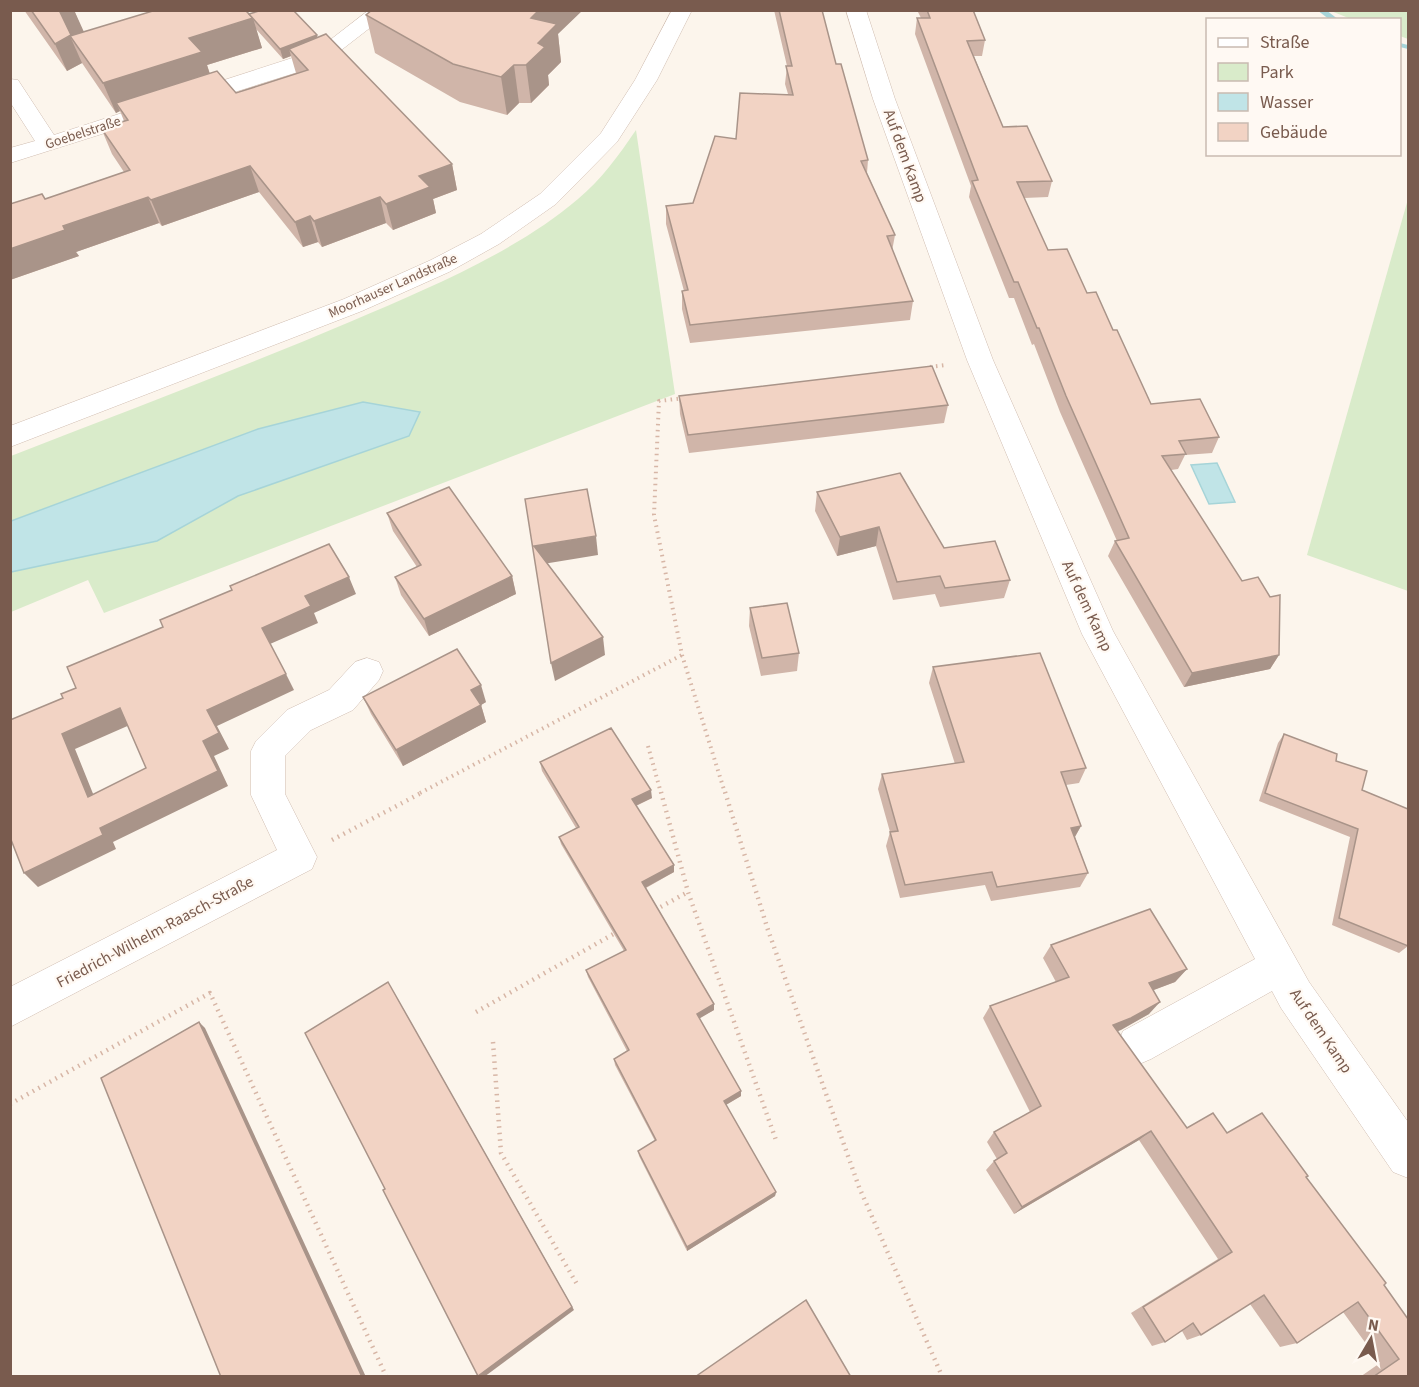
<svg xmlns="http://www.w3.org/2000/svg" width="1419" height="1387" font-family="'Source Sans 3',sans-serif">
<rect width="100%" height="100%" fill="#fcf5ec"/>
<g fill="#d9ebca">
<polygon points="1331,11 1408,11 1408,39 1400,36 1400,20 1351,19"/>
<path d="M636 130 675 394 104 613 88 580 11 612 10 572 157 541 238 496 409 436 363 402 258 429 11 521V456C124 412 239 369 352 321 427 289 516 252 578 199 601 180 619 155 636 130Z"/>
<polygon points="1408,199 1408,591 1307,555"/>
</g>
<g fill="#c0e4e7" stroke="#a6d4d8" stroke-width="1.5">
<polygon points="363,402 420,412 409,436 238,496 157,541 11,572 11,521 258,429"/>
<polygon points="1217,463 1235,502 1209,504 1191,465"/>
</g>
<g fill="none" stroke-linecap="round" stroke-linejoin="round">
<g fill="#a6d4d8" fill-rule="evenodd">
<polygon points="1317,10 1326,10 1339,20 1330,20"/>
<polygon points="1400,43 1408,45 1408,49 1400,47"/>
</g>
<g stroke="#d0bdb1" stroke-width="1">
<g id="minor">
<polygon points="369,10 393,10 331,58 301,71 10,163 10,148 35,141 10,102 10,79 18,80 54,135 317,50"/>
<polygon points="672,10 692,10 657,80 617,142 556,204 499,244 449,272 362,311 10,447 10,426 344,299 431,260 481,234 540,194 601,133 635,80"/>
<polygon points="846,10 866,10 895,99 993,360 1113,631 1309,982 1408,1122 1408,1178 1393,1172 1281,1008 1272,991 1151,1059 1137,1065 1123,1059 1117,1045 1123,1031 1255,959 1082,634 967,360 873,99"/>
<polygon points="367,658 379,662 383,671 379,680 353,710 311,730 285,756 285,794 317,857 312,869 10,1027 10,987 277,850 251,795 251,751 256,741 287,710 329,690 355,662"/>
</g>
</g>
<g stroke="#d7b6a6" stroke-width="4" stroke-dasharray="1.5 4.5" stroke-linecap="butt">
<polyline points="930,367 946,365"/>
<polyline points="684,398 659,401 654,515 682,655 725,793"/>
<polyline points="648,746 661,793"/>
<polyline points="420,793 682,655"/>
</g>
<g stroke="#d7b6a6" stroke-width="4.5" stroke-dasharray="1.5 5" stroke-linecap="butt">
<polyline points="661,792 688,892 777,1143"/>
<polyline points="725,792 768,930 859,1187 942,1376"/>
<polyline points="332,840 423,792"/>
<polyline points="655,910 688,892"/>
<polyline points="476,1012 617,932"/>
<polyline points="493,1042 501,1153 578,1286"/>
<polyline points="10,1104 210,993 386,1376"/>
</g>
<use href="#minor" fill="#fff" fill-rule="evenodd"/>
</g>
<g fill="#d0b5a9" fill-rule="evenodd">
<path d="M24 10H74L83 32 249 14 317 38 452 164 457 190 433 199 436 213 393 230 386 223 322 247 318 242 303 247 259 192 162 226 159 223 76 252 79 256 10 280V204L45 199 124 172 112 154 101 128 124 121 120 111 116 113 82 63 67 71ZM256 29 283 59 291 56 296 73 236 93 210 74 207 65 262 48Z"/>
<polygon points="774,10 822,10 836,64 868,160 867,173 895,235 892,251 913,301 910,320 690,343 682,309 682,291 684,291 666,224 666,206 693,203 736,139 788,94 785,84 787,66"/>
<polygon points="917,10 973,10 985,40 982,56 974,56 1003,127 1052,181 1048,197 1024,198 1048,250 1087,293 1113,330 1151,404 1219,437 1212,453 1185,455 1178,469 1171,470 1279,655 1270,669 1184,687 1108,556 1115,541 1117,541 1060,412 1034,344 1032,345 1014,298 1009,298 969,197 971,186 915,34 917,18 921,18"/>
<polygon points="366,15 558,34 561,62 548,75 549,85 531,103 519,103 507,115 460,102 375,53"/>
<polygon points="679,396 948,405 944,423 689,453 680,414"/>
<polygon points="817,492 944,548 1010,580 1004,598 940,607 935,594 893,600 876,546 837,556 815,511"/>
<polygon points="387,513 512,576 516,594 429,636 401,595 395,577 417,567 393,531"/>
<polygon points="750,608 799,653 797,671 761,676 749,626"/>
<polygon points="933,667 1086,768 1079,783 1066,785 1081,826 1075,837 1088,873 1080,887 991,901 985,885 900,898 886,846 890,832 878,789 882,774 955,764 929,683"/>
<polygon points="363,697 486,702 481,705 486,722 403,766 371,714"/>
<polygon points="1284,734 1336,761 1362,790 1408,946 1399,953 1332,925 1350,837 1259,801 1278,743"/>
<polygon points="540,762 652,798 636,806 674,865 674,872 646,888 714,1004 714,1010 699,1018 741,1091 741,1096 726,1105 776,1192 775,1196 687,1251 639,1156 638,1151 655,1141 615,1065 614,1059 627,1051 588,977 586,970 624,951 561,844 559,837 576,828 542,771"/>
<polygon points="1051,945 1187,969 1175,982 1153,990 1149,1014 1117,1031 1187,1128 1227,1133 1306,1177 1384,1285 1408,1377 1360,1377 1380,1363 1343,1312 1297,1343 1280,1347 1250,1304 1201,1335 1187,1340 1182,1331 1165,1342 1152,1346 1131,1313 1218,1259 1139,1140 1014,1214 986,1170 994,1161 997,1159 987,1142 994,1132 1030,1112 983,1018 990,1006 1056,982 1043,958"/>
</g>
<g fill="#a99489">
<polygon points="59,10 74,10 84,32 73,40"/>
<polygon points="539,10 583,10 558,34 561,62 548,75 549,85 531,103 526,65 531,18"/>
<polygon points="253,18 262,48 207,65 212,81 116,103 120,111 116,113 103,83 189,38"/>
<polygon points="317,35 319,45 289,49 291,56 283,59 280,49"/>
<polygon points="70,36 82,63 67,71 55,44"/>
<polygon points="514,65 519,103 507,115 501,77"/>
<polygon points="452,164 457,190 433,199 436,213 393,230 386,204 419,176"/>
<polygon points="250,166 259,192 162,226 151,200"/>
<polygon points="148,197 159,223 76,252 79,256 10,280 10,249 63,226"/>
<polygon points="380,197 386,223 322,247 314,221"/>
<polygon points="310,216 318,242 303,247 295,222"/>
<polygon points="879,527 876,546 837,556 840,537"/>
<polygon points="596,536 598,555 537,565 534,546"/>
<polygon points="512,576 516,594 429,636 424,619"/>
<polygon points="349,577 356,594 314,613 318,623 270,644 262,628 305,596"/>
<polygon points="603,637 605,655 555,681 551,663"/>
<polygon points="1279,655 1270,669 1184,687 1192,673"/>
<polygon points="286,674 294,690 217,726 229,749 214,756 228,786 113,842 116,849 38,887 24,873 100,828 203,741 207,710"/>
<polygon points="481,685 486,702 476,708 471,690"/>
<polygon points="481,705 486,722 403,766 396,750"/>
<polygon points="120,708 132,724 75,749 100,811 88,797 62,734"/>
<polygon points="651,790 652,798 633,807 632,799"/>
<polygon points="1081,826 1073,840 1071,828"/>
<polygon points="674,865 674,872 643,889 642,882"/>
<polygon points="1187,969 1175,982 1138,996 1149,983"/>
<polygon points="392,989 574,1310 484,1377 478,1376"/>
<polygon points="1160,1002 1149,1014 1121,1030 1103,1037 1113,1025"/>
<polygon points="714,1004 714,1010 697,1020 697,1014"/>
<polygon points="199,1022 205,1028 366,1377 362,1377"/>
<polygon points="741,1091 741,1096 724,1106 724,1101"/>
<polygon points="1151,1131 1139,1140 1014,1214 1022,1207"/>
<polygon points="776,1192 775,1196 687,1251 687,1247"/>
</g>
<g fill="#f2d3c4" stroke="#a99489" stroke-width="1.5" fill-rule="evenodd">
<polygon points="31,10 59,10 71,35 55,44"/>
<polygon points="156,10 245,10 253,18 189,38 202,52 103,83 70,36"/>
<polygon points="262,10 293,10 317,35 280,49 249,14"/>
<polygon points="372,10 539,10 531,18 557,24 538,43 545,47 526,65 514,65 501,77 453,64 366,15"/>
<polygon points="779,10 822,10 836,64 841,64 868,160 861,161 895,235 887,236 913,301 690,325 682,291 688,290 666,206 693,203 715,136 736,139 740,93 793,95 786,66 792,66"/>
<polygon points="927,10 973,10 985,40 967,41 1003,127 1027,126 1052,181 1017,182 1048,250 1067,249 1087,293 1096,292 1113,330 1117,330 1151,404 1200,399 1219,437 1179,441 1186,454 1162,456 1242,581 1258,577 1270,597 1280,595 1279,655 1192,673 1115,541 1129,538 1066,396 1039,328 1037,328 1018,282 1014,282 972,181 978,180 917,18 930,18"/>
<polygon points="326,34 452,164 419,176 430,187 386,204 380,197 314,221 310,216 295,222 250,166 151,200 148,197 63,226 65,230 10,249 10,204 42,194 45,199 130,170 101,128 128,120 116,103 217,71 236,93 308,70 289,49"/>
<polygon points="932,366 948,405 688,435 679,396"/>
<polygon points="900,473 944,548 995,541 1010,580 945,588 940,576 897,582 879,527 840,537 817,492"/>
<polygon points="449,487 512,576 424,619 395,577 421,565 387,513"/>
<polygon points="587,489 596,536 534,546 603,637 551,663 525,499"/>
<path d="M329 544 349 577 305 596 311 606 262 628 286 674 207 710 219 733 203 741 218 771 100 828 103 835 24 873 10 837V720L63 698 61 694 76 688 67 667 163 627 160 620 232 590 230 586ZM120 708 146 768 88 797 62 734Z"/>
<polygon points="787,603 799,653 762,658 750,608"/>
<polygon points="457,649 481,685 471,690 481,705 396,750 363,697"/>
<polygon points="1040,653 1086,768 1061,772 1081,826 1071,828 1088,873 997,887 992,872 905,885 890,832 898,831 882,774 964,762 933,667"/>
<polygon points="611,728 651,790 632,799 674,865 642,882 714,1004 697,1014 741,1091 724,1101 776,1192 687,1247 638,1151 656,1140 614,1059 629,1050 586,970 626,950 559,837 579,827 540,762"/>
<polygon points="1284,734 1337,754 1336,761 1367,771 1362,790 1408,809 1408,946 1339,918 1358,829 1265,793"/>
<polygon points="1150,909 1187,969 1149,983 1160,1002 1131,1018 1113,1025 1187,1128 1213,1113 1227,1133 1262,1113 1308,1176 1306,1177 1386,1283 1384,1285 1408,1319 1408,1377 1373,1377 1399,1359 1358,1302 1297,1343 1264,1295 1201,1335 1193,1323 1165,1342 1143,1307 1232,1252 1151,1131 1022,1207 994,1161 1007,1153 994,1132 1041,1106 990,1006 1069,977 1051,945"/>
<polygon points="388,982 572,1307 478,1376 383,1190 385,1189 305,1033"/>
<polygon points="199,1022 362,1377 221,1377 101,1078"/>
<polygon points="806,1300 851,1377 695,1377"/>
</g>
<g text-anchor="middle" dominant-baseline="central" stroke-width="4.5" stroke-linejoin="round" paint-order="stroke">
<g font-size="14" fill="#795b4e" stroke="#fff9f3">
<text transform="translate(83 133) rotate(-18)">Goebelstraße</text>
<text transform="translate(393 286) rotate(-24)">Moorhauser Landstraße</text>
</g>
<g font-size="16" fill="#795b4e" stroke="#fff9f3">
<text transform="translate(905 156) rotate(70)">Auf dem Kamp</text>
<text transform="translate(1087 606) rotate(65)">Auf dem Kamp</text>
<text transform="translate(155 932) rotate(-28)">Friedrich-Wilhelm-Raasch-Straße</text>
<text transform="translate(1321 1031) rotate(56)">Auf dem Kamp</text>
</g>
</g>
<rect width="1419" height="1387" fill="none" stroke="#795b4e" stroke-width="24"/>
<rect x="1206" y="18" width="195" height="138" fill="#fff9f3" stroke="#c9bab1" stroke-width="1.5"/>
<rect x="1218" y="38" width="30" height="9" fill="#ffffff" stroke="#c9bab1" stroke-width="1.5"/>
<text x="1260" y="48" font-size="18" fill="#795b4e">Straße</text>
<rect x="1218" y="63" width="30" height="18" fill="#d9ebca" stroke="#c9bab1" stroke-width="1.5"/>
<text x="1260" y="78" font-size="18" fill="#795b4e">Park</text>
<rect x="1218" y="93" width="30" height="18" fill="#c0e4e7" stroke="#c9bab1" stroke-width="1.5"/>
<text x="1260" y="108" font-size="18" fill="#795b4e">Wasser</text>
<rect x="1218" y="123" width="30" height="18" fill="#f2d3c4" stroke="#c9bab1" stroke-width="1.5"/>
<text x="1260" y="138" font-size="18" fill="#795b4e">Gebäude</text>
<g transform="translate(1371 1339) rotate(10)" stroke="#fff9f3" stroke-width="4.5" paint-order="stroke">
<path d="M0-4.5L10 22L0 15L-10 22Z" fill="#795b4e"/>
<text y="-9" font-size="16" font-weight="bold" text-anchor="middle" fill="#795b4e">N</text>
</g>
</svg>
